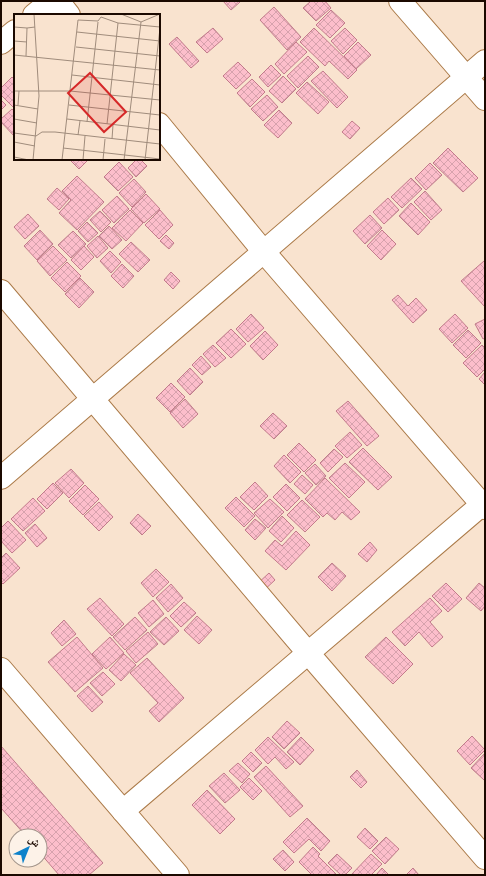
<svg xmlns="http://www.w3.org/2000/svg" width="486" height="876" font-family="Bitter,'Noto Naskh Arabic',serif">
<defs>
<pattern id="building-cross-hatch" width="8" height="8" patternUnits="userSpaceOnUse"><rect width="8" height="8" fill="#fcbecb"/><path d="M0 0l8 8M0 8l8-8" fill="none" stroke="#d7a2ad"/></pattern>
</defs>
<rect width="100%" height="100%" fill="#f9e3cf"/>
<g fill="url(#building-cross-hatch)" stroke="#c27b8b">
<polygon points="223,1 239,1 240,2 231,10"/>
<polygon points="311,1 325,1 331,8 316,21 303,8"/>
<polygon points="274,7 301,37 287,50 260,20"/>
<polygon points="331,10 345,23 330,38 316,25"/>
<polygon points="213,28 223,39 207,53 196,42"/>
<polygon points="314,28 357,70 348,79 329,61 325,66 300,42"/>
<polygon points="345,28 357,40 343,54 331,41"/>
<polygon points="177,37 199,61 191,68 169,44"/>
<polygon points="296,42 307,52 284,74 275,64"/>
<polygon points="358,42 371,55 356,69 344,56"/>
<polygon points="308,56 319,67 298,88 287,76"/>
<polygon points="238,62 251,75 236,89 223,76"/>
<polygon points="271,65 281,75 268,87 259,77"/>
<polygon points="323,71 348,97 337,108 311,81"/>
<polygon points="283,76 296,89 282,103 269,91"/>
<polygon points="12,77 15,80 15,106 13,107 1,95 1,88"/>
<polygon points="252,79 265,92 250,107 237,93"/>
<polygon points="307,82 329,102 318,114 296,93"/>
<polygon points="267,95 278,107 263,121 251,109"/>
<polygon points="1,100 6,105 1,110"/>
<polygon points="12,109 15,112 15,137 1,122 1,119"/>
<polygon points="279,110 292,123 278,138 264,125"/>
<polygon points="352,121 360,128 350,139 342,132"/>
<polygon points="448,148 478,178 463,192 433,163"/>
<polygon points="69,159 89,159 79,169"/>
<polygon points="137,159 140,159 147,166 136,177 128,168"/>
<polygon points="119,162 133,177 118,191 104,177"/>
<polygon points="430,163 442,175 426,190 415,178"/>
<polygon points="77,176 104,202 77,230 59,213 71,200 62,191"/>
<polygon points="411,178 422,189 402,208 391,197"/>
<polygon points="134,179 146,192 132,207 119,193"/>
<polygon points="57,188 69,199 59,210 47,199"/>
<polygon points="425,191 442,210 431,220 414,202"/>
<polygon points="146,194 160,209 144,223 131,209"/>
<polygon points="117,196 129,209 114,223 102,210"/>
<polygon points="388,198 399,210 384,224 373,212"/>
<polygon points="411,203 430,222 418,235 399,216"/>
<polygon points="130,210 143,223 126,241 112,228"/>
<polygon points="160,210 173,225 159,239 145,225"/>
<polygon points="100,211 111,222 101,232 90,220"/>
<polygon points="28,214 39,226 25,239 14,227"/>
<polygon points="370,215 382,228 365,244 353,231"/>
<polygon points="87,222 98,233 88,242 78,231"/>
<polygon points="109,226 122,240 112,249 99,236"/>
<polygon points="40,230 53,244 37,260 24,246"/>
<polygon points="382,230 396,244 381,260 367,246"/>
<polygon points="73,231 86,244 71,258 58,245"/>
<polygon points="166,235 174,243 169,249 160,241"/>
<polygon points="98,236 108,248 97,258 87,246"/>
<polygon points="131,242 150,260 138,272 119,254"/>
<polygon points="53,246 67,260 50,276 37,261"/>
<polygon points="84,246 94,257 81,270 71,260"/>
<polygon points="110,251 121,262 111,273 100,261"/>
<polygon points="484,261 485,262 485,307 461,281"/>
<polygon points="67,262 81,276 65,292 51,278"/>
<polygon points="122,264 134,276 123,288 111,276"/>
<polygon points="171,272 180,281 173,289 164,280"/>
<polygon points="80,278 94,292 79,308 65,294"/>
<polygon points="398,295 408,306 416,298 427,310 413,323 392,300"/>
<polygon points="251,314 264,328 248,342 236,329"/>
<polygon points="455,314 468,328 452,343 439,329"/>
<polygon points="485,319 485,338 483,339 475,324"/>
<polygon points="231,329 246,344 231,358 216,343"/>
<polygon points="468,330 481,343 466,358 453,345"/>
<polygon points="265,331 278,345 263,360 250,346"/>
<polygon points="213,345 226,358 215,367 203,354"/>
<polygon points="482,345 485,348 485,369 477,377 463,363"/>
<polygon points="201,356 211,367 202,375 192,365"/>
<polygon points="190,368 203,382 190,395 177,381"/>
<polygon points="485,372 485,385 479,379"/>
<polygon points="171,383 185,397 170,412 156,398"/>
<polygon points="185,399 198,414 183,428 170,413"/>
<polygon points="348,401 379,436 367,446 336,411"/>
<polygon points="273,413 287,426 274,439 260,426"/>
<polygon points="350,432 362,445 347,458 335,446"/>
<polygon points="299,443 316,460 304,472 287,455"/>
<polygon points="363,448 392,477 378,490 349,462"/>
<polygon points="334,449 343,457 328,472 320,463"/>
<polygon points="284,455 301,472 290,483 274,466"/>
<polygon points="345,463 365,482 349,498 329,478"/>
<polygon points="315,464 326,476 316,485 305,473"/>
<polygon points="71,469 84,483 69,498 55,483"/>
<polygon points="302,475 313,485 305,494 294,484"/>
<polygon points="325,478 360,512 351,520 342,512 335,520 327,513 323,517 305,499"/>
<polygon points="255,482 268,496 254,510 240,497"/>
<polygon points="53,483 63,493 47,509 37,499"/>
<polygon points="286,484 300,498 287,511 273,497"/>
<polygon points="85,485 99,499 83,515 69,501"/>
<polygon points="236,497 255,516 244,527 225,508"/>
<polygon points="33,498 45,511 23,531 11,519"/>
<polygon points="270,499 284,512 268,528 254,513"/>
<polygon points="302,500 320,517 305,532 287,515"/>
<polygon points="99,502 113,517 99,531 84,516"/>
<polygon points="138,514 151,526 142,535 130,523"/>
<polygon points="282,516 294,528 281,542 269,531"/>
<polygon points="255,519 266,528 255,540 245,530"/>
<polygon points="8,521 26,540 12,553 1,541 1,528"/>
<polygon points="35,524 47,538 37,547 25,533"/>
<polygon points="296,531 310,545 286,570 265,551 275,540 282,546"/>
<polygon points="370,542 377,550 367,562 358,554"/>
<polygon points="6,553 20,568 3,584 1,582 1,558"/>
<polygon points="332,563 346,576 332,591 318,577"/>
<polygon points="156,569 169,582 153,597 141,583"/>
<polygon points="269,573 275,580 262,592 256,585"/>
<polygon points="446,583 462,599 448,612 432,596"/>
<polygon points="479,583 485,588 485,606 481,611 466,598"/>
<polygon points="171,584 183,598 168,612 156,598"/>
<polygon points="100,598 124,624 112,636 87,609"/>
<polygon points="430,598 442,611 430,622 443,637 432,647 419,632 405,646 392,632"/>
<polygon points="153,600 164,614 149,627 138,613"/>
<polygon points="184,602 196,613 181,627 170,616"/>
<polygon points="197,616 212,630 199,644 184,630"/>
<polygon points="135,617 147,630 125,650 113,637"/>
<polygon points="166,617 179,631 164,645 150,632"/>
<polygon points="64,620 76,634 62,646 51,633"/>
<polygon points="148,632 158,644 136,663 126,651"/>
<polygon points="77,637 103,668 75,692 48,662"/>
<polygon points="110,637 124,653 106,669 92,654"/>
<polygon points="386,637 413,664 393,684 365,657"/>
<polygon points="124,654 136,665 121,681 109,670"/>
<polygon points="147,658 184,698 159,722 149,711 158,703 130,673"/>
<polygon points="103,672 115,684 102,696 90,683"/>
<polygon points="88,686 103,702 92,712 77,696"/>
<polygon points="287,721 300,733 284,749 272,737"/>
<polygon points="472,736 485,750 470,765 457,751"/>
<polygon points="268,737 294,762 286,769 275,757 268,764 255,750"/>
<polygon points="301,737 314,750 300,765 287,752"/>
<polygon points="1,746 103,863 89,875 59,875 40,853 40,836 26,836 1,808"/>
<polygon points="251,752 262,763 253,772 242,761"/>
<polygon points="485,753 485,779 484,780 471,768"/>
<polygon points="238,763 250,774 242,783 229,771"/>
<polygon points="266,766 303,806 290,817 254,777"/>
<polygon points="357,770 367,782 361,788 350,777"/>
<polygon points="224,773 240,790 225,803 209,786"/>
<polygon points="249,778 262,791 253,800 240,787"/>
<polygon points="207,790 235,819 220,834 192,805"/>
<polygon points="307,818 330,841 321,851 309,839 294,853 283,842"/>
<polygon points="365,828 378,841 370,849 357,837"/>
<polygon points="386,837 399,849 385,864 372,851"/>
<polygon points="313,847 320,854 318,856 337,875 312,875 299,862"/>
<polygon points="283,850 294,862 285,871 273,859"/>
<polygon points="337,854 352,868 345,875 341,875 328,863"/>
<polygon points="371,854 382,864 371,875 351,875"/>
<polygon points="382,868 389,875 376,875"/>
<polygon points="413,868 419,875 406,875"/>
</g>
<g fill="none" stroke-linecap="round" stroke-linejoin="round">
<g stroke="#ab7a48" stroke-width="24">
<g id="minor">
<polyline points="58,1 69,15"/>
<polyline points="400,1 485,99"/>
<polyline points="34,15 51,1"/>
<polyline points="1,43 15,31"/>
<polyline points="159,124 264,252 485,508"/>
<polyline points="1,291 309,654 485,858"/>
<polyline points="1,478 485,61"/>
<polyline points="1,669 178,875"/>
<polyline points="123,811 485,502"/>
</g>
</g>
<use href="#minor" stroke="#fff" stroke-width="22"/>
</g>
<g transform="translate(14 14)">
<rect width="146" height="146" fill="#f9e3cf"/>
<path fill="none" stroke="#a08c7c" stroke-width="1" d="M107 0 127 8 146 0M0 13 13 14M63 18 146 27M0 27 13 28M62 33 146 42M0 41 146 56M12 42 13 14 21 13M58 61 146 71M0 77H56L146 86M0 91 24 95M4 91 5 77M55 91 146 101M0 105 23 109M53 105 146 116M73 108 84 8M93 110 104 9M0 119 22 122 28 118H41L146 130M64 121 66 107M98 125 99 111M0 128 21 132M49 134 146 145M0 143 15 146M19 146 25 82 20 0M48 146 64 6 84 7 87 3 104 9 146 13M69 146 71 122M89 146 91 125M110 146 127 8M131 146 146 14"/>
<path fill="#d62828" fill-opacity="0.15" stroke="#d62828" stroke-width="2" d="M76 59 112 98 90 118 54 79Z"/>
<rect width="146" height="146" fill="none" stroke="#1b0900" stroke-width="2"/>
</g>
<rect width="486" height="876" fill="none" stroke="#1b0900" stroke-width="4"/>
<g transform="translate(28 848) rotate(43)"><circle r="19" fill="#fdf2e8" stroke="#a3958b"/>
<path d="M0-3L7 15L0 10L-7 15Z" fill="#0e82cb"/>
<text y="-6" font-size="11" font-weight="bold" text-anchor="middle" fill="#1b0900">ش</text>
</g>
</svg>
